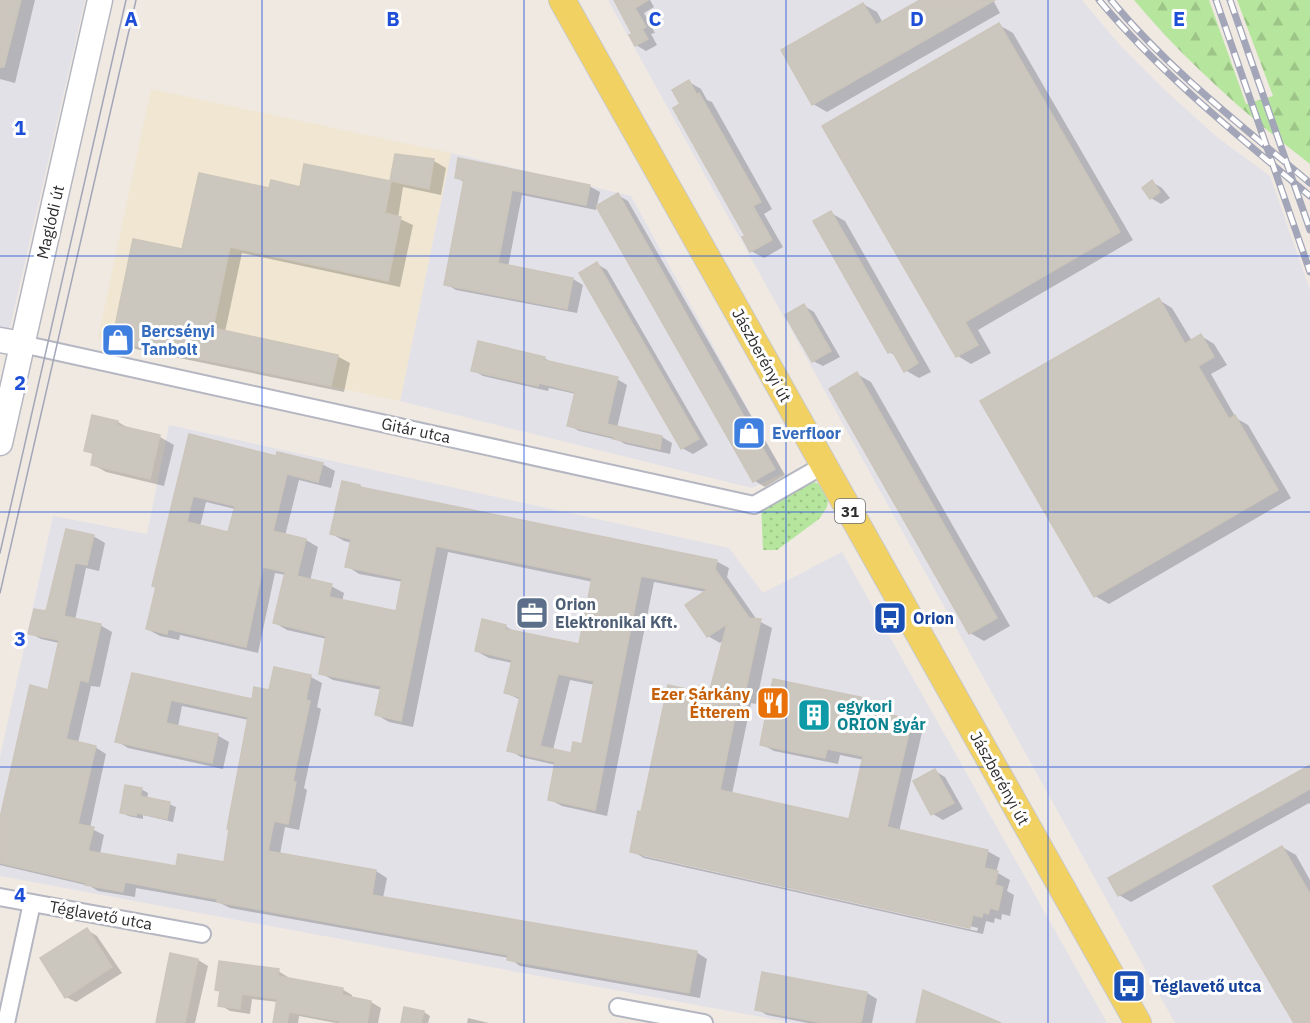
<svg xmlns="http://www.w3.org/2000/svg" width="1310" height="1023" font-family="'IBM Plex Sans',sans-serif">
<defs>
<pattern id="grass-dots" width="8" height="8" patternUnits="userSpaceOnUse" patternTransform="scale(1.5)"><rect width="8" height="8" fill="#b6e59e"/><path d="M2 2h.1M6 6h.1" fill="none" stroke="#9dc588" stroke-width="1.8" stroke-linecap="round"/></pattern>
<pattern id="forest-firs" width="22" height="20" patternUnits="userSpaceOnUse" patternTransform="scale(1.5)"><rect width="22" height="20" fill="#b6e59e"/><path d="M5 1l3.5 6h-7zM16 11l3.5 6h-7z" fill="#9dc588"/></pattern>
</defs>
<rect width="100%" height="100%" fill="#efe9e1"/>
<g fill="#e3e1e8">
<polygon points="0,0 85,0 9,332 0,330"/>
<polygon points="608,0 1082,0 1119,44 1167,92 1217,137 1270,176 1310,290 1310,1023 1175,1023"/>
<polygon points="451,153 631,196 783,473 752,488 400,401"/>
<polygon points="169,425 729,548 763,593 842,552 1107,1023 793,1023 0,876 0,757 53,516 147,534"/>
</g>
<polygon fill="#f0e6d1" points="151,89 451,153 400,401 98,338"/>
<polygon fill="url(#grass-dots)" points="805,481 817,483 829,495 827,507 819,519 777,550 763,550 761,504"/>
<path fill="url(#forest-firs)" d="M1134 0H1209L1246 104 1273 96 1237 0H1310V164C1246 115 1186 62 1134 0Z"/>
<g fill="#0003" fill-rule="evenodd">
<polygon points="0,0 35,0 15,83 0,79"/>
<polygon points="616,0 650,0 654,7 644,13 655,33 651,34 657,45 646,51 636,45 634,34"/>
<polygon points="923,0 993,0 1000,13 827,112 813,104 863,4 877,12 883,23"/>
<polygon points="999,25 1013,33 1133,240 978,330 991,353 971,364 958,356"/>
<polygon points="689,82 701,89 707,100 712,102 772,209 764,214 783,247 764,258 751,251 747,236 682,105"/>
<polygon points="396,155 434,161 446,168 441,195 403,187 398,218 413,225 400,287 242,253 225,332 337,356 350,363 344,392 126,347 114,340 183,251 270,190 301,189 306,166 391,183"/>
<polygon points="456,177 589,186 600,192 596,210 522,195 508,267 573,279 583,285 577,313 456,290 446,284 465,183"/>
<polygon points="1152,182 1162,188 1170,198 1161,204 1151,198"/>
<polygon points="618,195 628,201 785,475 765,487 755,481 598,206"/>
<polygon points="831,213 845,221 931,372 919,378 905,370 897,356 889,352"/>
<polygon points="597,264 607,270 708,445 693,454 682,448"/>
<polygon points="1159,300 1172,308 1192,341 1201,336 1214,344 1227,365 1211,374 1236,418 1248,425 1291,498 1109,604 1095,596"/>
<polygon points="804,306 814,312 840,357 823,366 813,361"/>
<polygon points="544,358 553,363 617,379 627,385 617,428 662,437 672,443 670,454 625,444 618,440 579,431 569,425 576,394 549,388 548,391 483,376 473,370"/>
<polygon points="857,374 871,382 1010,626 984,641 970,633"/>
<polygon points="118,422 132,430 160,437 174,445 164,486 106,472 92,464 94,455 86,450"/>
<path d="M190 436 277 458 322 464 335 471 331 488 299 480 285 536 306 540 318 547 310 581 331 586 344 593 342 602 397 613 403 582 359 574 347 566 352 543 344 541 332 534 360 486 367 490 716 561 729 568 727 577 757 620 772 628 756 704 751 703 732 794 850 821 864 760 840 755 838 764 774 751 761 744 864 699 877 706 875 713 911 721 923 728 899 832 987 851 1000 858 996 872 1010 880 1007 891 1014 895 1010 916 1002 914 1001 920 995 918 994 923 986 921 983 934 644 858 632 851 643 813 711 695 724 640 720 643 708 636 706 592 654 582 607 816 562 806 549 799 556 765 521 757 509 750 521 700 506 693 512 663 489 658 476 651 505 626 517 633 580 646 593 582 448 552 413 727 389 722 377 715 382 690 333 680 320 673 327 639 287 630 275 623 286 575 275 573 258 653 180 635 179 640 160 636 147 629ZM206 502 235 509 229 534 200 527ZM570 680 595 685 583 746 572 754 553 750ZM643 853 978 928 977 931 643 856Z"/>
<polygon points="67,530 93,536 105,543 99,571 86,568 75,620 100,625 112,632 100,687 91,686 78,743 95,747 106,754 90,828 104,835 100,854 177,868 225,864 249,720 182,706 178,727 217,735 229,742 223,769 128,748 117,741 133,675 253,700 311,677 322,683 317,707 321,709 304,788 307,790 299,830 285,827 280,854 376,871 387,878 383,898 696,952 707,959 700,998 520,966 509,958 230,908 220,903 136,888 135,897 98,891 90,886 0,865 0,825 49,691 59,643 41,639 30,633 47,613"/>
<polygon points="1310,766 1310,805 1309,803 1131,902 1119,895"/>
<polygon points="935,771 945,777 963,809 943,820 933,814 915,782"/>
<polygon points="141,789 148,793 147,799 169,804 176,807 173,822 143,815 143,819 128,816 122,812"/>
<polygon points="1282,847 1296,855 1310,880 1310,1023 1296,1023"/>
<polygon points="87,930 97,936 122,973 76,1002 66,997"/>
<polygon points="198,960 208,966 195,1023 157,1023"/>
<polygon points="278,971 288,977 288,979 342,989 352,995 352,999 371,1002 381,1008 378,1023 336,1023 299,1016 298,1023 274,1023 278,1002 252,999 250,1014 230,1011 220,1005"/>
<polygon points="867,993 877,999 872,1023 808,1023 767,1015 757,1009"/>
<polygon points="424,1012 430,1016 428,1023 404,1023"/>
<polygon points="468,1018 489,1023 467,1023"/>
</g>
<g fill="#cbc7bf" stroke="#cbc5ba" stroke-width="1.5" fill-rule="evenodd">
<polygon points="0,0 21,0 4,67 0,67"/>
<polygon points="614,0 648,0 635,8 646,27 642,29 648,39 635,46 629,35 632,34"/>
<polygon points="920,0 995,0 812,105 781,50 863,3 876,25"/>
<polygon points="999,23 1120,232 965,322 978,345 956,357 822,126"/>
<polygon points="689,80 697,95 699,93 761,202 753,206 772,240 750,252 742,237 745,236 673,108 680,104 672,90"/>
<polygon points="395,154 434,159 429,189 391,181 385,213 401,217 388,281 230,247 213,328 338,355 331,386 112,341 133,239 182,249 199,173 269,188 271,180 300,187 304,164 390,181"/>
<polygon points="458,158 590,185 586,205 512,190 498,263 573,278 567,309 444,285 464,180 455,178"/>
<polygon points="1152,180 1160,192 1150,199 1142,188"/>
<polygon points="618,193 746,420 775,469 753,482 596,206"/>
<polygon points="831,211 918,363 904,372 892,351 888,353 813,221"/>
<polygon points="597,262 699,439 681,449 579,273"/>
<polygon points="1159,298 1185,344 1201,334 1214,357 1198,366 1229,419 1235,415 1278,490 1094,597 980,401"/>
<polygon points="804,304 831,351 812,362 785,315"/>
<polygon points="478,341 545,357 544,360 618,377 607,424 662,436 660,449 613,439 614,437 567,426 575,392 539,383 538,386 471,371"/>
<polygon points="857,372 997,618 969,634 829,389"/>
<polygon points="92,415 118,421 117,425 160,435 150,479 91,465 93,453 84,451"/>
<path d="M189 434 276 456 277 452 323 463 318 482 287 474 273 531 306 539 297 576 332 584 329 597 396 611 402 579 345 567 351 539 330 534 342 481 360 485V487L717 560 715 569 749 618 761 619 744 698 739 697 720 790 849 819 863 756 827 749 825 758 760 745 773 679 865 698 863 708 912 720 887 827 988 850 984 868 998 871 995 885 1003 887 998 910 990 908 988 914 983 912 982 917 973 915 970 928 630 852 638 811 641 812 668 685 709 694 727 624 707 637 685 605 708 589 641 576 595 810 548 800 555 762 507 751 520 697 504 693 512 660 475 651 482 619 506 625 505 629 579 644 592 578 436 546 401 721 375 715 381 686 319 674 326 636 273 623 285 572 263 567 246 647 168 629 167 634 146 629 156 587 152 586ZM193 496 235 506 228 532 187 522ZM558 674 594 681 582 744 573 742 571 753 540 746Z"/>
<polygon points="66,529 94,535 87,565 75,563 64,616 101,624 88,682 80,680 66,739 96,746 78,824 94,827 88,851 176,866 178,854 224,862 229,829 227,829 248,717 171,700 166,723 218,734 212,763 115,742 132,673 252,699 254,687 269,690 274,667 311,675 306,700 310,701 293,781 296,782 288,824 274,821 268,851 376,870 372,895 697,951 689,993 507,960 508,955 217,902 217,899 172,891 125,882 123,892 85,885 86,883 0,863 0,818 30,685 48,690 59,640 28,634 34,609 46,611"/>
<polygon points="1310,765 1310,789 1118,896 1108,878"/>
<polygon points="935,769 954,803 931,815 913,781"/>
<polygon points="125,785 142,788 140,796 170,802 167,819 137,813 136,816 120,813"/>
<polygon points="1282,846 1310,894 1310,1023 1294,1023 1213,886"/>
<polygon points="87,928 112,967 65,998 40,958"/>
<polygon points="170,953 198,959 185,1023 156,1023"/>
<polygon points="219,961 279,969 278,976 343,988 342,995 371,1001 367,1023 339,1023 340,1021 289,1012 287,1023 273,1023 277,999 242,994 240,1009 218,1006 220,991 215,990"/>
<polygon points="762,972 867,992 861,1023 823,1023 755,1010"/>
<polygon points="923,990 1001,1023 916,1023"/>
<polygon points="404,1007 424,1011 421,1023 401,1023"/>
</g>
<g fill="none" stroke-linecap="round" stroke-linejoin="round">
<g stroke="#b4b7c1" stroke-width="20">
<g id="street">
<polyline points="22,344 754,505 824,465"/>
<polyline points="0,897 202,934"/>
<polyline points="618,1007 704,1023"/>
<polyline points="6,1023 32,903"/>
</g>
</g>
<g stroke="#b4b7c1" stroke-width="27">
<g id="secondary">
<polyline points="0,340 22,344"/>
<polyline points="0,443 100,0"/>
</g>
</g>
<g stroke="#c9c9c9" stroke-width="28">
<polyline id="primary" points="562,0 1138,1023"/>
</g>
<use href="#street" stroke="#fff" stroke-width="16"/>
<use href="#secondary" stroke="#fff" stroke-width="24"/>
<use href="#primary" stroke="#f2d163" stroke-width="26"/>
<g stroke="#a3a6b8" stroke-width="1.5">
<polyline points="0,553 126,0"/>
<polyline points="0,593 136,0"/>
</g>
<g stroke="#a3a6b8" stroke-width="7">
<g id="rail">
<path d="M1099 0C1161 74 1236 134 1310 196"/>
<path d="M1111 0C1169 70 1241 125 1310 183"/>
<polyline points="1216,0 1310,272"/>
<polyline points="1230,0 1310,230"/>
</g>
</g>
<use href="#rail" stroke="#fff" stroke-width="4.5" stroke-dasharray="14" stroke-linecap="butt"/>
</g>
<path fill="none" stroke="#1d4ed8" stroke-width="1.5" stroke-opacity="0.55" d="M262 0V1023M524 0V1023M786 0V1023M1048 0V1023M0 256H1310M0 512H1310M0 767H1310"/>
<defs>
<g id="shop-square" transform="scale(1.725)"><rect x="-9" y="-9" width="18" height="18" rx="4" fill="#3f7fe0" stroke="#fff"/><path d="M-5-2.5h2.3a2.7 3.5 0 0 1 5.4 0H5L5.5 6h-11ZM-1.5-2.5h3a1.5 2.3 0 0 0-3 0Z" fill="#fff"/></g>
<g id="office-square" transform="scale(1.725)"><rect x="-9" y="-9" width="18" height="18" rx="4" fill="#5c6f8a" stroke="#fff"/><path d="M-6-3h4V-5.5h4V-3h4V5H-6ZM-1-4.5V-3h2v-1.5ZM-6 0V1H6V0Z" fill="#fff"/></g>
<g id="bus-square" transform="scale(1.725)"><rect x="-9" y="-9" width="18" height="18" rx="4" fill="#1a4fb4" stroke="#fff"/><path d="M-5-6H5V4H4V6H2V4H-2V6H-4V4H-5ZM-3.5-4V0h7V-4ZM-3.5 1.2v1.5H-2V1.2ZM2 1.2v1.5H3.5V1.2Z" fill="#fff"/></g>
<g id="restaurant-square" transform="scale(1.725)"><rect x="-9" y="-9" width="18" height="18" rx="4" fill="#e8710a" stroke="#fff"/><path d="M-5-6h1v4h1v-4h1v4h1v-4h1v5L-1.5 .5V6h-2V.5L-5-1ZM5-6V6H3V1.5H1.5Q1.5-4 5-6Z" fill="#fff"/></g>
<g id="building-square" transform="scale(1.725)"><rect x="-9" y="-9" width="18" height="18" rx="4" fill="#0f9aa8" stroke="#fff"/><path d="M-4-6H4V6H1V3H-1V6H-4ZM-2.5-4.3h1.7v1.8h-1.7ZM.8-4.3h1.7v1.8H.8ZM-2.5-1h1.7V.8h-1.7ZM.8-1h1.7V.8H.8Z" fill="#fff"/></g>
</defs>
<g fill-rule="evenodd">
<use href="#shop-square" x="118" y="340"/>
<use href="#shop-square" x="749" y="433"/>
<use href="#office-square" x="532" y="613"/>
<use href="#bus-square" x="890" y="618"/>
<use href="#restaurant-square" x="773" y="703"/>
<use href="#building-square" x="814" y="715"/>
<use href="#bus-square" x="1129" y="986"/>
</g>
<g text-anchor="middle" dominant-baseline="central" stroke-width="6" stroke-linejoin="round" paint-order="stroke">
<rect fill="#fff" stroke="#6d6d6d" stroke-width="1.5" x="835" y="499" width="30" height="24" rx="4.5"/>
<g font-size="15" font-weight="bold" fill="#2e2e2e">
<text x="850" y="511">31</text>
</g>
<g font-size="16" fill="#2e2e2e" stroke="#fff">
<text transform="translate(50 222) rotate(-77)">Maglódi út</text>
<text transform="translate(762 355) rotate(61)">Jászberényi út</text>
<text transform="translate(416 430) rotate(12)">Gitár utca</text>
<text transform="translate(1000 778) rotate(61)">Jászberényi út</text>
<text transform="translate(101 915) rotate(10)">Téglavető utca</text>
</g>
<g font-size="16" font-weight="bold" fill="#366cbe" stroke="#fff" text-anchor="start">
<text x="141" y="331">Bercsényi<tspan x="141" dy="18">Tanbolt</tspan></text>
<text x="772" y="433">Everfloor</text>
</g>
<g font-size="16" font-weight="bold" fill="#4e5e75" stroke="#fff" text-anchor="start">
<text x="555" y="604">Orion<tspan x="555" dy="18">Elektronikai Kft.</tspan></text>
</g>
<g font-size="16" font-weight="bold" fill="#164399" stroke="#fff" text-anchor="start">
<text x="913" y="618">Orion</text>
<text x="1152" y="986">Téglavető utca</text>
</g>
<g font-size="16" font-weight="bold" fill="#c56008" stroke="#fff" text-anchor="end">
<text x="750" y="694">Ezer Sárkány<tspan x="750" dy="18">Étterem</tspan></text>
</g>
<g font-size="16" font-weight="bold" fill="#0d838f" stroke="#fff" text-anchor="start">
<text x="837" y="706">egykori<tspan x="837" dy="18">ORION gyár</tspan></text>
</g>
</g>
<g font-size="20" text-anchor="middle" font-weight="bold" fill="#1d4ed8" stroke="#fff" stroke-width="6" stroke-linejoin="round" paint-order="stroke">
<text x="131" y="26">A</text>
<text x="393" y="26">B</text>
<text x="655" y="26">C</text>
<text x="917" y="26">D</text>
<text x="1179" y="26">E</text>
<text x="20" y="135">1</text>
<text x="20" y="390">2</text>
<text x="20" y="646">3</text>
<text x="20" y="902">4</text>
</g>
</svg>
